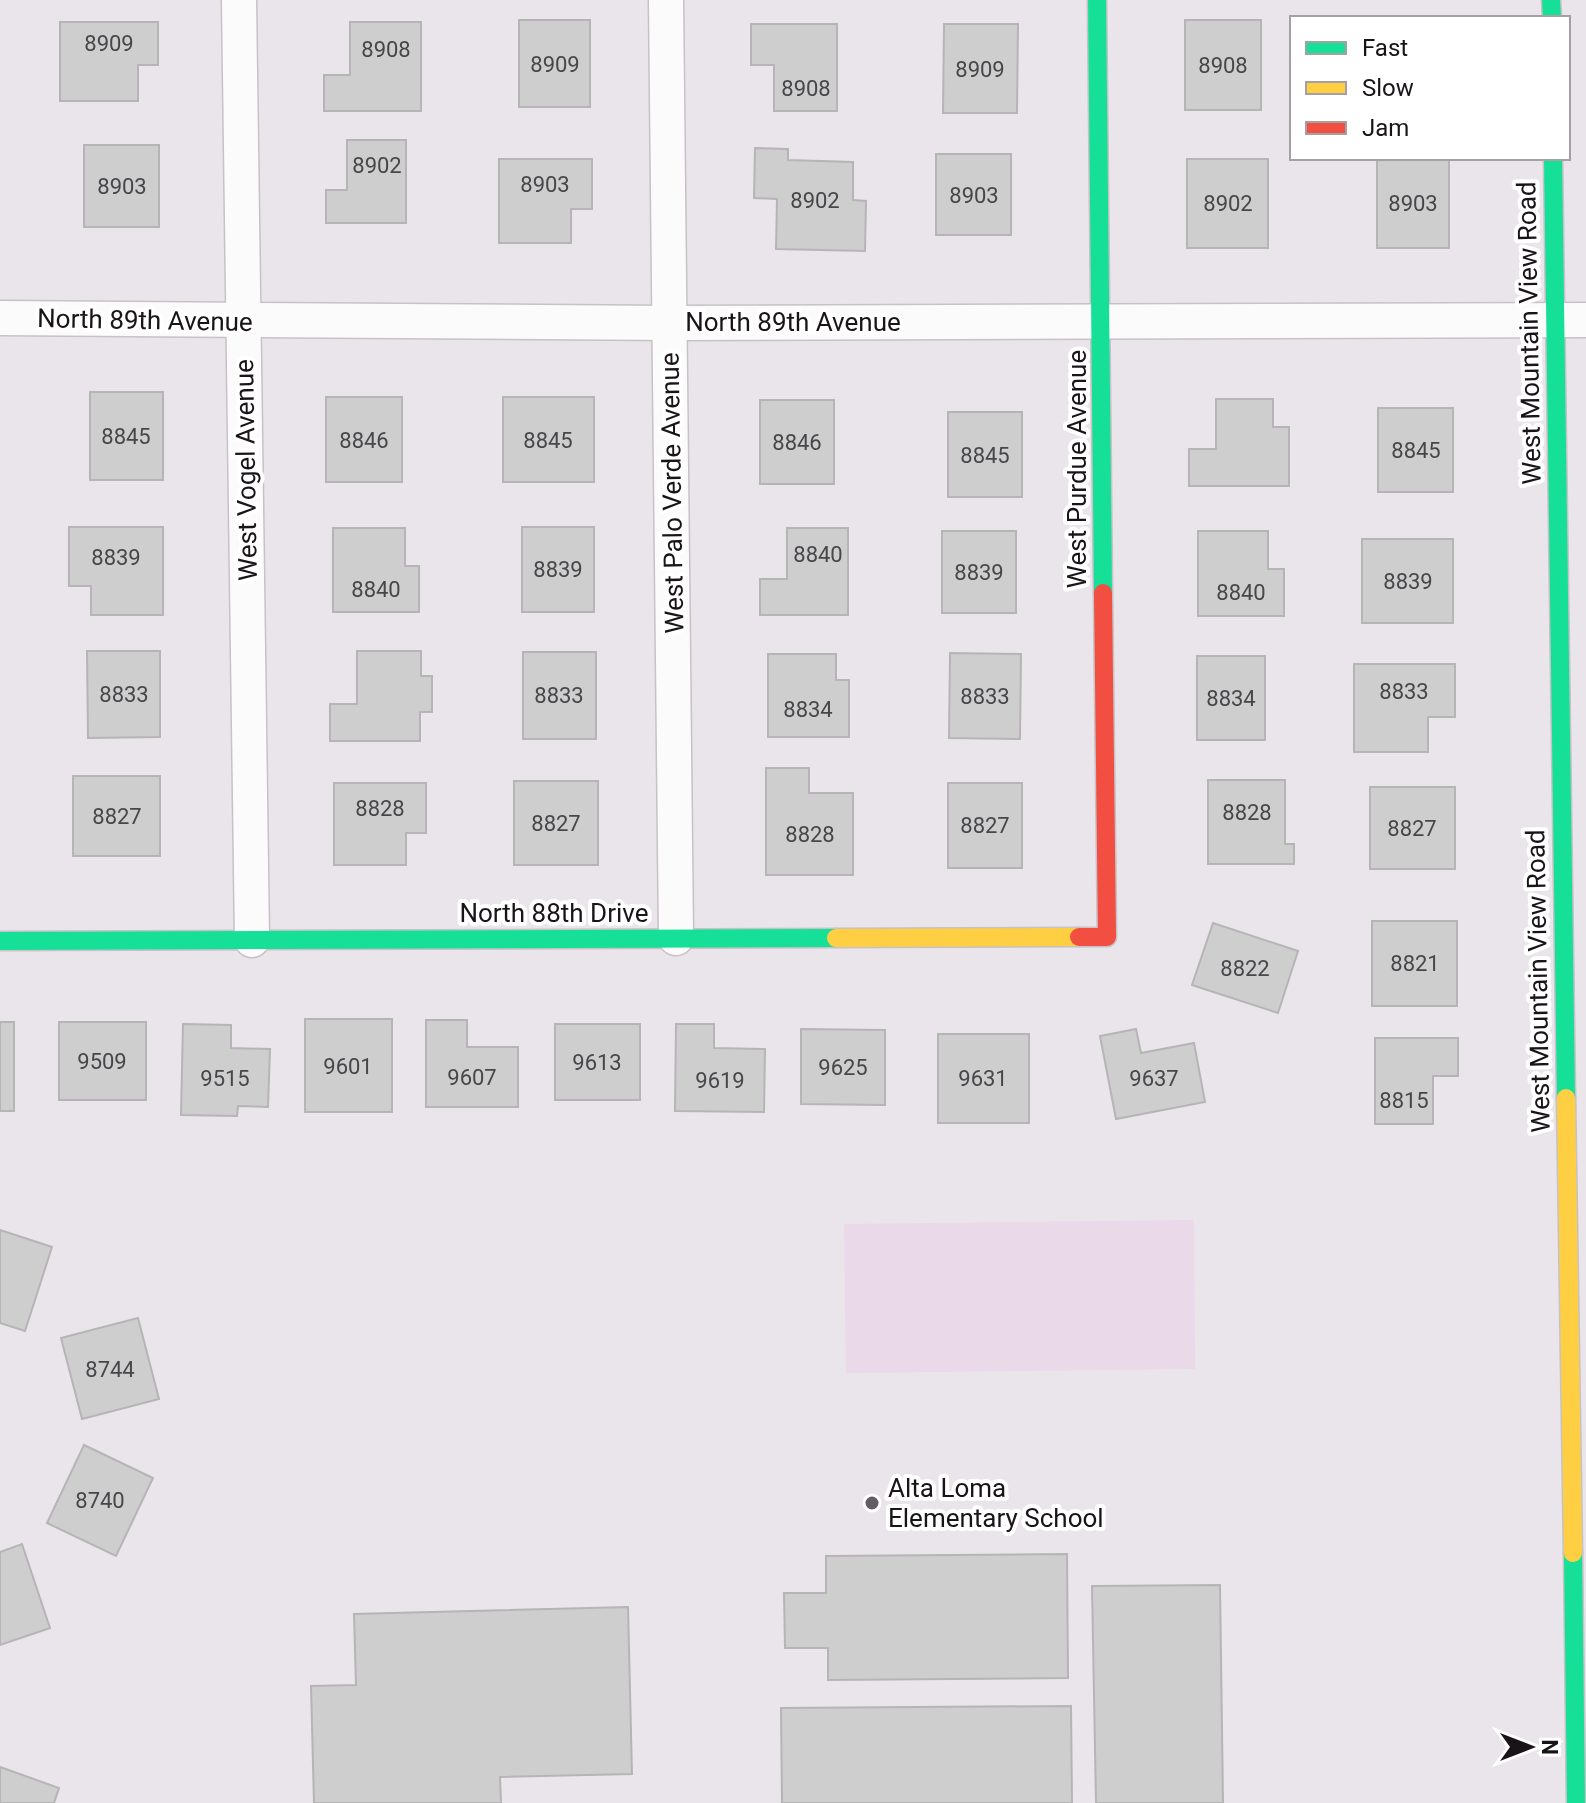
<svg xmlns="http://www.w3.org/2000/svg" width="1586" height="1803" font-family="Roboto,sans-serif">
<rect width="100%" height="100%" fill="#eae5ea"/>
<polygon fill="#ead9e9" points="1194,1220 1195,1369 846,1373 844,1224"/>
<g fill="#cececf" stroke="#b5b5b5" stroke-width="2">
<rect x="519" y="20" width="71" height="87"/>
<rect x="1185" y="20" width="76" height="90"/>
<polygon points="60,22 158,22 158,65 138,65 138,101 60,101"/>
<polygon points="350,22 421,22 421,111 324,111 324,75 350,75"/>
<polygon points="751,24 837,24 837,111 774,111 774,65 751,65"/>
<polygon points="944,24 1018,24 1017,113 943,113"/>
<polygon points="347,140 406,140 406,223 326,223 326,190 347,190"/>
<rect x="84" y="145" width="75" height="82"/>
<polygon points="755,148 788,149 788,160 853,162 853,200 866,201 865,251 776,249 777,199 754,198"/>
<rect x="936" y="154" width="75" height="81"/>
<rect x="1377" y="158" width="72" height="90"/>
<polygon points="499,159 592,159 592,209 571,209 571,243 499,243"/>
<rect x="1187" y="159" width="81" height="89"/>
<rect x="90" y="392" width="73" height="88"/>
<rect x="326" y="397" width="76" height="85"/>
<rect x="503" y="397" width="91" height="85"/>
<polygon points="1216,399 1273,399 1273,427 1289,427 1289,486 1189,486 1189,449 1216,449"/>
<rect x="760" y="400" width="74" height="84"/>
<rect x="1378" y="408" width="75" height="84"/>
<rect x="948" y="412" width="74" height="85"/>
<polygon points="69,527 163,527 163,615 91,615 91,586 69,586"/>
<rect x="522" y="527" width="72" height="85"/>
<polygon points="333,528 405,528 405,566 419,566 419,612 333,612"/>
<polygon points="787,528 848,528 848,615 760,615 760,579 787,579"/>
<rect x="942" y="531" width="74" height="82"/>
<polygon points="1198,531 1268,531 1268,569 1284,569 1284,616 1198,616"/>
<rect x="1362" y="539" width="91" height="84"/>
<polygon points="87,651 160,651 160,737 88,738"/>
<polygon points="357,651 421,651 421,676 432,676 432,712 420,712 420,741 330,741 330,704 357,704"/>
<rect x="523" y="652" width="73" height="87"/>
<polygon points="950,653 1021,654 1020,739 949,738"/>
<polygon points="768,654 836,654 836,680 849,680 849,737 768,737"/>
<rect x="1197" y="656" width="68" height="84"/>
<polygon points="1354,664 1455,664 1455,717 1428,717 1428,752 1354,752"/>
<polygon points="766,768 809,768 809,793 853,793 853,875 766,875"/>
<rect x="73" y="776" width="87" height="80"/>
<polygon points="1208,780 1285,780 1285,844 1294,844 1294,864 1208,864"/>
<rect x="514" y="781" width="84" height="84"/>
<polygon points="334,783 426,783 426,833 406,833 406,865 334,865"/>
<rect x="948" y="783" width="74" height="85"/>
<rect x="1370" y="787" width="85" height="82"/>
<rect x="1372" y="921" width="85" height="85"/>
<polygon points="1213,923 1298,951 1278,1013 1192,985"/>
<rect x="305" y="1019" width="87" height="93"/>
<polygon points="426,1020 467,1020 467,1047 518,1047 518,1107 426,1107"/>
<rect x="0" y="1022" width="14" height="89"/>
<rect x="59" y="1022" width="87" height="78"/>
<polygon points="183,1024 231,1025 231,1048 270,1049 268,1107 238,1106 237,1116 181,1115"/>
<rect x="555" y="1024" width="85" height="76"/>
<polygon points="676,1024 714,1024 714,1048 765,1049 764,1112 675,1111"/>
<polygon points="801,1029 885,1030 885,1105 801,1104"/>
<polygon points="1136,1029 1141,1053 1194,1043 1205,1102 1116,1119 1100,1036"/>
<rect x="938" y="1034" width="91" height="89"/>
<polygon points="1375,1038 1458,1038 1458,1076 1433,1076 1433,1124 1375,1124"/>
<polygon points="0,1230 52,1247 25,1331 0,1323"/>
<polygon points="138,1318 159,1399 82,1419 61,1338"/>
<polygon points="84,1445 153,1478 116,1556 47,1523"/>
<polygon points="22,1544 50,1628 0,1645 0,1552"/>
<polygon points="1067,1554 1068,1678 828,1680 828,1648 785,1648 784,1593 826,1593 826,1556"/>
<polygon points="1220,1585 1223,1803 1096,1803 1092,1586"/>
<polygon points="628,1607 632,1774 500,1777 501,1803 314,1803 311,1686 356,1685 354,1614"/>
<polygon points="1071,1706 1072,1803 782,1803 781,1708"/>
<polygon points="0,1767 59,1788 54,1803 0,1803"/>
</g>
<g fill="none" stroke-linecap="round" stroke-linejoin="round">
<g stroke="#c6c2c6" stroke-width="37">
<g id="street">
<polyline points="239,0 252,940"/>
<polyline points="666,0 676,938"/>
<polyline points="0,318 670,323 1586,320"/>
</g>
</g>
<g stroke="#c6c2c6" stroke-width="21">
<g id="fast">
<polyline points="1097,0 1103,593"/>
<polyline points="1551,0 1552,18"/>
<polyline points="1553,158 1566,1098"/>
<polyline points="0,941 836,938"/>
<polyline points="1573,1553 1576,1803"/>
</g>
</g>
<g stroke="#c6c2c6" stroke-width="21">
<g id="slow">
<polyline points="836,938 1079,937"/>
<polyline points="1566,1098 1573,1553"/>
</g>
</g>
<g stroke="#c6c2c6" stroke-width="21">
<polyline id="jam" points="1079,937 1107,937 1103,593"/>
</g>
<use href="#street" stroke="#fcfbfc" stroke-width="34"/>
<use href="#fast" stroke="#16e098" stroke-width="18"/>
<use href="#slow" stroke="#ffcf43" stroke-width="18"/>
<use href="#jam" stroke="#f24e42" stroke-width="18"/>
</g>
<circle fill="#625d62" stroke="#fff" stroke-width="3" cx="872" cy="1503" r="8"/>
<g text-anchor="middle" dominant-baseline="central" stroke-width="8" stroke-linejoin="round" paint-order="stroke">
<g font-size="22" fill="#484649">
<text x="109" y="43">8909</text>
<text x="386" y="49">8908</text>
<text x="555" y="64">8909</text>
<text x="1223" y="65">8908</text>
<text x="980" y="69">8909</text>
<text x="806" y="88">8908</text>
<text x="377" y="165">8902</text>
<text x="545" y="184">8903</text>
<text x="122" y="186">8903</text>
<text x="974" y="195">8903</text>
<text x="815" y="200">8902</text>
<text x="1228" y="203">8902</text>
<text x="1413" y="203">8903</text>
<text x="126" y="436">8845</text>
<text x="364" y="440">8846</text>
<text x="548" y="440">8845</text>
<text x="797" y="442">8846</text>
<text x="1416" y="450">8845</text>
<text x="985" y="455">8845</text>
<text x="818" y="554">8840</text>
<text x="116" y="557">8839</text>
<text x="558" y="569">8839</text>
<text x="979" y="572">8839</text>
<text x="1408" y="581">8839</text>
<text x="376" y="589">8840</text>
<text x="1241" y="592">8840</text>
<text x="1404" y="691">8833</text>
<text x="124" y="694">8833</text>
<text x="559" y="695">8833</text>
<text x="985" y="696">8833</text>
<text x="1231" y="698">8834</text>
<text x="808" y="709">8834</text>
<text x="380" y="808">8828</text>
<text x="1247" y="812">8828</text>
<text x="117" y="816">8827</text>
<text x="556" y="823">8827</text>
<text x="985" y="825">8827</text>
<text x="1412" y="828">8827</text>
<text x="810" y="834">8828</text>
<text x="1415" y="963">8821</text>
<text x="1245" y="968">8822</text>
<text x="102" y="1061">9509</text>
<text x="597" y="1062">9613</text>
<text x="348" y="1066">9601</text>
<text x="843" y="1067">9625</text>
<text x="472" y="1077">9607</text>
<text x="225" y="1078">9515</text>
<text x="983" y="1078">9631</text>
<text x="1154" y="1078">9637</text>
<text x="720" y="1080">9619</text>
<text x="1404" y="1100">8815</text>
<text x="110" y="1369">8744</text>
<text x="100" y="1500">8740</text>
</g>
<g font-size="26" fill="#181418" stroke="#fff">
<text transform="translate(145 320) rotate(1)">North 89th Avenue</text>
<text x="793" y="322">North 89th Avenue</text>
<text transform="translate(1529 333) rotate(-91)">West Mountain View Road</text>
<text transform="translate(1077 469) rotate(-90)">West Purdue Avenue</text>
<text transform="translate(246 470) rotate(-91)">West Vogel Avenue</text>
<text transform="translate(672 493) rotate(-91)">West Palo Verde Avenue</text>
<text x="554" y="913">North 88th Drive</text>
<text transform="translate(1538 981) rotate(-91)">West Mountain View Road</text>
</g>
<g font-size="26" fill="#181418" stroke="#fff" text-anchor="start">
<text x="888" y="1488">Alta Loma<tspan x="888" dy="30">Elementary School</tspan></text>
</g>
</g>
<rect x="1290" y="16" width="280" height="144" fill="#ffffff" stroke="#a3a1a3" stroke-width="2"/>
<rect x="1306" y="42" width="40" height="12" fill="#16e098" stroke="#a3a1a3" stroke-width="2"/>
<text x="1362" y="56" font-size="24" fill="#181418">Fast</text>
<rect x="1306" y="82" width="40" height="12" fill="#ffcf43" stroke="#a3a1a3" stroke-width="2"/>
<text x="1362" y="96" font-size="24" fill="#181418">Slow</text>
<rect x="1306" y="122" width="40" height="12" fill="#f24e42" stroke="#a3a1a3" stroke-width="2"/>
<text x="1362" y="136" font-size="24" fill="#181418">Jam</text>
<g transform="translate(1530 1747) rotate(90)" stroke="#ffffff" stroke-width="6" paint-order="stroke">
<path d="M0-6L14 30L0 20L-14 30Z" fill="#181418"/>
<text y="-12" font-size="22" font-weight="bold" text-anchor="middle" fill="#181418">N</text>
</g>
</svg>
